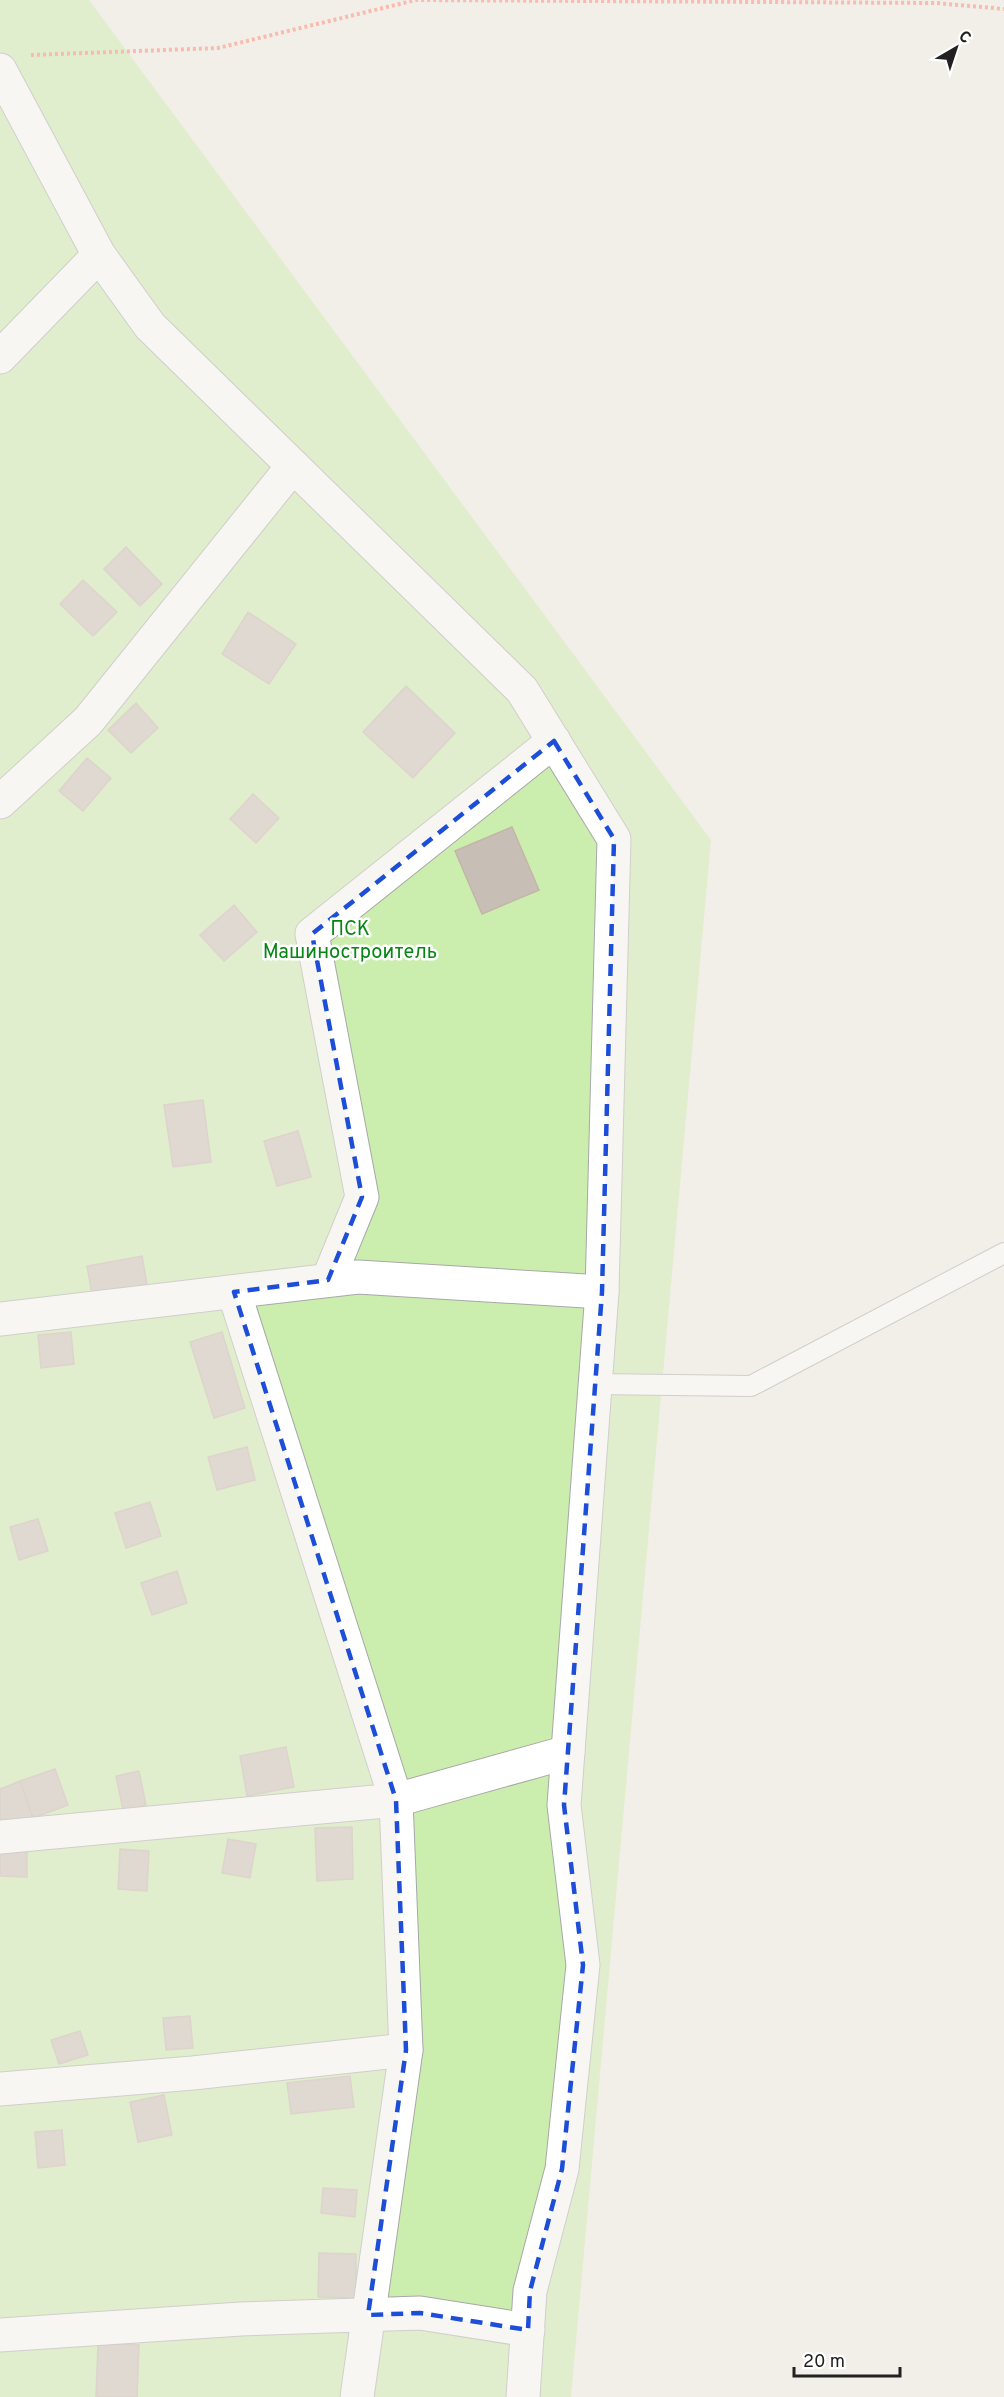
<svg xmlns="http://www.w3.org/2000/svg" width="1004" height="2397" font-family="Overpass,sans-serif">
<rect width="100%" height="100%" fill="#f2eee8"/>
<polygon fill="#cbedad" points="0,0 89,0 711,840 571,2397 0,2397"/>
<g fill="#c7beb6" stroke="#c4b5a9" stroke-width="1.5">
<polygon points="126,547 162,584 140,606 104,569"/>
<polygon points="83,580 117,612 93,636 60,604"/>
<polygon points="248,612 296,644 269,684 222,654"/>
<polygon points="406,686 455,733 413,778 363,732"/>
<polygon points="136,703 158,728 131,753 108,730"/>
<polygon points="87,758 111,778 83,811 59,791"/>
<polygon points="253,794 279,818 256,843 230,819"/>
<polygon points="512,827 539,890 482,914 455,851"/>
<polygon points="234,905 257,932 224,961 200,935"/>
<polygon points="203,1100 211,1162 173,1167 164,1105"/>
<polygon points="298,1131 311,1177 277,1186 264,1141"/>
<polygon points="142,1256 147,1284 92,1295 87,1266"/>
<polygon points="71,1332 74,1364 41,1368 38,1335"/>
<polygon points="222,1332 245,1408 214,1418 190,1342"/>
<polygon points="247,1447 255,1480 217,1490 208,1457"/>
<polygon points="150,1502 161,1536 126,1548 115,1513"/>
<polygon points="38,1519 48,1551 19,1560 10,1527"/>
<polygon points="177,1571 187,1603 152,1615 141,1583"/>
<polygon points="286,1747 294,1787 247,1796 240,1756"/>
<polygon points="55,1769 68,1805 33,1818 20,1781"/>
<polygon points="139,1771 146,1805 123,1810 116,1776"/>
<polygon points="20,1781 33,1818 0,1827 0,1789"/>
<polygon points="352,1827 353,1879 317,1881 315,1828"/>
<polygon points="228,1839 256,1844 250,1878 222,1873"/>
<polygon points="0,1849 27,1849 27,1877 0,1876"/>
<polygon points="120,1849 149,1851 147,1891 118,1889"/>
<polygon points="190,2016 193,2048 166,2050 163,2018"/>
<polygon points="80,2031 88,2055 59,2064 51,2040"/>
<polygon points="350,2076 354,2107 291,2114 287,2083"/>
<polygon points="164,2095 172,2135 138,2142 130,2102"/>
<polygon points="62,2130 65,2165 38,2168 35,2132"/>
<polygon points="323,2188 357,2190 355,2217 321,2213"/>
<polygon points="319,2253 356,2254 356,2298 318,2297"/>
<polygon points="98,2343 139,2345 137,2397 96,2397"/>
</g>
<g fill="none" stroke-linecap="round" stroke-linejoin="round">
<g stroke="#a8a8a8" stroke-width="22">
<polyline id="service" points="595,1384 751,1386 1004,1253"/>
</g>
<g stroke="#a8a8a8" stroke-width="35">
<g id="minor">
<polyline points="0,70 99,255 150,326 522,690 614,839 602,1292 564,1805 583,1965 562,2169 530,2291 523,2397"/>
<polyline points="0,357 99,255"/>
<polyline points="0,802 88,721 293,466"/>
<polyline points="328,1280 362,1197 312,934 554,741"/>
<polyline points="234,1292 396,1800 406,2050 357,2397"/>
<polyline points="0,1319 358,1277 602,1292"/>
<polyline points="0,1837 396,1800 568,1752"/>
<polyline points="0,2089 193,2073 406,2050"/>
<polyline points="0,2335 241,2319 420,2313 528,2330"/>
</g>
</g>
<polyline stroke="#fe7c6c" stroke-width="4" stroke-dasharray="3 3" stroke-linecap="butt" points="31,55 218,48 416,0 936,3 1004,9"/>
<use href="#service" stroke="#fff" stroke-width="20"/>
<use href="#minor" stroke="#fff" stroke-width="33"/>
</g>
<path d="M0 0H1004V2397H0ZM554 741 614 839 602 1292 564 1805 583 1965 562 2169 530 2291 528 2330 420 2313 368 2315 406 2050 396 1800 234 1292 328 1280 362 1197 312 934Z" fill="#f2eee8" fill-opacity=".55" fill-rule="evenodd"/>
<path fill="none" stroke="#1d4ed8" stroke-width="4.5" stroke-dasharray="12 8" stroke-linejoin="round" d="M554 741 614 839 602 1292 564 1805 583 1965 562 2169 530 2291 528 2330 420 2313 368 2315 406 2050 396 1800 234 1292 328 1280 362 1197 312 934Z"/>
<g text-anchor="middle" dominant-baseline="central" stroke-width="5" stroke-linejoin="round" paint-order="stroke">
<g font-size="20" fill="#088614" stroke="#fff">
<text x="350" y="930">ПСК<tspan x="350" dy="23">Машиностроитель</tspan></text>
</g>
</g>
<g transform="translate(956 48) rotate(39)" stroke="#ffffff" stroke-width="4.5" paint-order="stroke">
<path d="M0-4.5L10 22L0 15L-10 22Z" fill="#212121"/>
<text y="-9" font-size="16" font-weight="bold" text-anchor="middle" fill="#212121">С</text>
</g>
<path d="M794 2367v9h106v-9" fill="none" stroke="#212121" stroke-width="3"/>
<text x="803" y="2367" font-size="18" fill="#212121" stroke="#ffffff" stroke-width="4.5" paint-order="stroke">20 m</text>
</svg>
